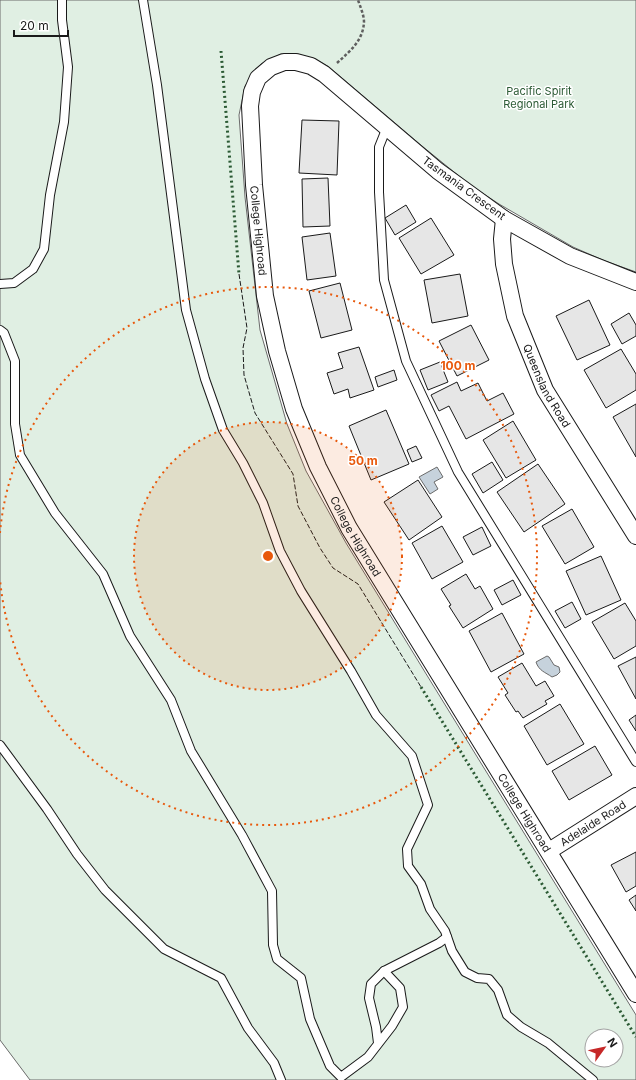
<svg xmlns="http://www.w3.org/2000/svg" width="636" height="1080" font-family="Inter,sans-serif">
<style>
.green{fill:#e0efe3;stroke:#6a6a6a;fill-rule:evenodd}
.water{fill:#c6d2dc;stroke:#6a6a6a}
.building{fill:#e6e6e6;stroke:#1a1a1a}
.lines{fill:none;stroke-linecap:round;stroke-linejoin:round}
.service-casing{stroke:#1a1a1a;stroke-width:10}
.minor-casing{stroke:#1a1a1a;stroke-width:18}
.path{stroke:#5f5f5f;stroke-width:2.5;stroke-dasharray:3 2;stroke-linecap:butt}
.service{stroke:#fff;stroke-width:8}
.minor{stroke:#fff;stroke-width:16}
.hedge{stroke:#2b5a34;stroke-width:3;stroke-dasharray:2 3;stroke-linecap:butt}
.fence{stroke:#1a1a1a;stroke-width:1;stroke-dasharray:5 2;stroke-linecap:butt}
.ring{fill:none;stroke:#e8590c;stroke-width:2;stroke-dasharray:2 4}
.labels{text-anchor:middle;stroke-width:3;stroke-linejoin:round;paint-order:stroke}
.park-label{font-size:11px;fill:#2b5a34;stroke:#fff}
.street-label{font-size:11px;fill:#1a1a1a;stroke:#fff}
.centre{fill:#e8590c;stroke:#fff;stroke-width:2}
.ring-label{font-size:12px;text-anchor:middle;font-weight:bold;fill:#e8590c;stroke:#fff;stroke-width:3;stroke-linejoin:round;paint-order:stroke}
</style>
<rect width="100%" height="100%" fill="#fff"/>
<path class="green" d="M0,0H636V272L605,261L573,247L499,204L470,185L422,146L329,67L315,59L297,54H281L261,64L245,86L239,115L245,197L260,330L287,424L306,471L346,543L428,677L636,1015V1080H30L0,1040ZM592,1036H616V1060H592Z"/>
<g class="water">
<path d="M437,467L443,477L434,482L438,489L430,494L419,477Z"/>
<path d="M547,656L549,657L554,665L559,667L560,672L557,675L552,677C545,672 539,671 536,662Z"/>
</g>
<g class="building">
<path d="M302,120L339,121L337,175L299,173Z"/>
<path d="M328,178L330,226L303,227L302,179Z"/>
<path d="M406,205L416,222L395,235L385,218Z"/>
<path d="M431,218L454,255L421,274L399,238Z"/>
<path d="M330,233L336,276L307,280L302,237Z"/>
<path d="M460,274L468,316L432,323L424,280Z"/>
<path d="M340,283L352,330L321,338L309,291Z"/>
<path d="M589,300L610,345L577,360L556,316Z"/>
<path d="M629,313L636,325V336L622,344L611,324Z"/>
<path d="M471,325L489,360L457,376L439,341Z"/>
<path d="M359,347L374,390L350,398L348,389L334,394L327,373L343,368L338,353Z"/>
<path d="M621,349L636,374V390L606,408L584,370Z"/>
<path d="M440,362L448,382L428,390L420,370Z"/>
<path d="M394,370L397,380L378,387L375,377Z"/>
<path d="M457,382L461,391L478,383L487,401L503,393L514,414L466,439L449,406L439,411L431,395Z"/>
<path d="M636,404V457L613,417Z"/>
<path d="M386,410L409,464L371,480L349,426Z"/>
<path d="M513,421L536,460L506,478L483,440Z"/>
<path d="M416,446L422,458L412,462L407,450Z"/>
<path d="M492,462L503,480L483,493L472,474Z"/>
<path d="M538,464L565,504L524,532L497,492Z"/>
<path d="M418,480L442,517L409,540L384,502Z"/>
<path d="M572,509L594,547L565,564L542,526Z"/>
<path d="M442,526L463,562L432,579L412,543Z"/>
<path d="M482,527L491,546L473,555L463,537Z"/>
<path d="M601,556L621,600L586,615L566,571Z"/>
<path d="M466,574L475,589L480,586L493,609L463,628L449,606L451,605L441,589Z"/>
<path d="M513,580L521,595L502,605L494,590Z"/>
<path d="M572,602L581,619L565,628L555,611Z"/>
<path d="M625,603L636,621V646L614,659L592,622Z"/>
<path d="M502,613L524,654L491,672L469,631Z"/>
<path d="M636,657V699L618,666Z"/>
<path d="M522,663L536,686L545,681L554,696L545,701L547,704L523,718L518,711L516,712L505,695L508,693L498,677Z"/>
<path d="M560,704L584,744L547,765L524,726Z"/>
<path d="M636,715V731L629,720Z"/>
<path d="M595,746L612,775L569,800L552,771Z"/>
<path d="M636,852V886L626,892L611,865Z"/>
<path d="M636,895V911L629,900Z"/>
</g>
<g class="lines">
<defs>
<g id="service">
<path d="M143,0L157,85L186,310L205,379L223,430L243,463L263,503L280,551L301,591L351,671L376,715L412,756L428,805L407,849L408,866L421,884L430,909L445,931L452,951L465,972L477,978L489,979L498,990L507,1015L521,1027L548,1043L593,1080"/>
<path d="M387,127L379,147V192L384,280L406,361L458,472L636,762"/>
<path d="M0,284L14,283L33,269L44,249L50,195L64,122L68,67L62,20V0"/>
<path d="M0,330L4,333L15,361V424L20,455L55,513L103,574L130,636L171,700L191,751L242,835L272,891L273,945L277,959L301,978L310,1019L330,1066L341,1077L368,1057L392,1026L403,1007L400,988L384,971L371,984L369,998L376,1027L378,1043"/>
<path d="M0,745L47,809L77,854L105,890L164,949L221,978L248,1028L274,1063L281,1080"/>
<path d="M384,971L439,943L447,937"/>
</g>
<g id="minor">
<path id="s1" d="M504,219L502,239L504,264L515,316L545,390L636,536"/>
<path id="s2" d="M636,282L570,256L504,219L438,171L324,74L311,66L296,62H284L271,67L258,78L252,92L250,106L254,185L265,296L277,351L294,409L318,467L349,528L636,994"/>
<path id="s3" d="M549,851L636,796"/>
</g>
</defs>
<use href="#service" class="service-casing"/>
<use href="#minor" class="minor-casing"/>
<path class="path" d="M337,63C350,51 363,41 364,22C364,15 360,6 358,0"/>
<use href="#service" class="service"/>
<use href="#minor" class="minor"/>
<g class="hedge">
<path d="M221,51L239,274"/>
<path d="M421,687L636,1037"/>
</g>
<path class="fence" d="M239,274L247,328L243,348L244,375L255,413L293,474L298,506L320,548L333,568L358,584L421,687"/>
</g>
<circle cx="268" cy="556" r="134" fill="#e8590c" fill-opacity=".12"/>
<g class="ring">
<circle cx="268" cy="556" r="134"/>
<path d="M0 533A269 269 0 1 1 0 579"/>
</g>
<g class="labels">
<g class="park-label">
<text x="539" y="95">Pacific Spirit<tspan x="539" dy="13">Regional Park</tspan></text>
</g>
<g class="street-label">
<text transform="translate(464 188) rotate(36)" y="4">Tasmania Crescent</text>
<text dy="4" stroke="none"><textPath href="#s2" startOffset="606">College Highroad</textPath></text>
<text dy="4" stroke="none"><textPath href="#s1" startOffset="175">Queensland Road</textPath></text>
<text dy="4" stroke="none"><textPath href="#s2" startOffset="930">College Highroad</textPath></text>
<text dy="4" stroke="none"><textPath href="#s2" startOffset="1254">College Highroad</textPath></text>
<text dy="4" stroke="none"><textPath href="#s3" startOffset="52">Adelaide Road</textPath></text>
</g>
</g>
<circle cx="268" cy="556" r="6" class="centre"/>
<g class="ring-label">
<text x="458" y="370">100 m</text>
<text x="363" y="465">50 m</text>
</g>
<g transform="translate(604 1048) rotate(57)"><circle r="19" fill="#ffffff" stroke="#a3a3a3"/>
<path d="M0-3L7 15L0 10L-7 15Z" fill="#c62828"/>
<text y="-6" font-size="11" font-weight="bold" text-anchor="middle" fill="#1a1a1a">N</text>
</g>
<path d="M14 30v6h54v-6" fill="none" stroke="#1a1a1a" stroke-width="2"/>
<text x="20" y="30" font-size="12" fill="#1a1a1a" stroke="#ffffff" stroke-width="3" paint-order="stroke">20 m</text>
</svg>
